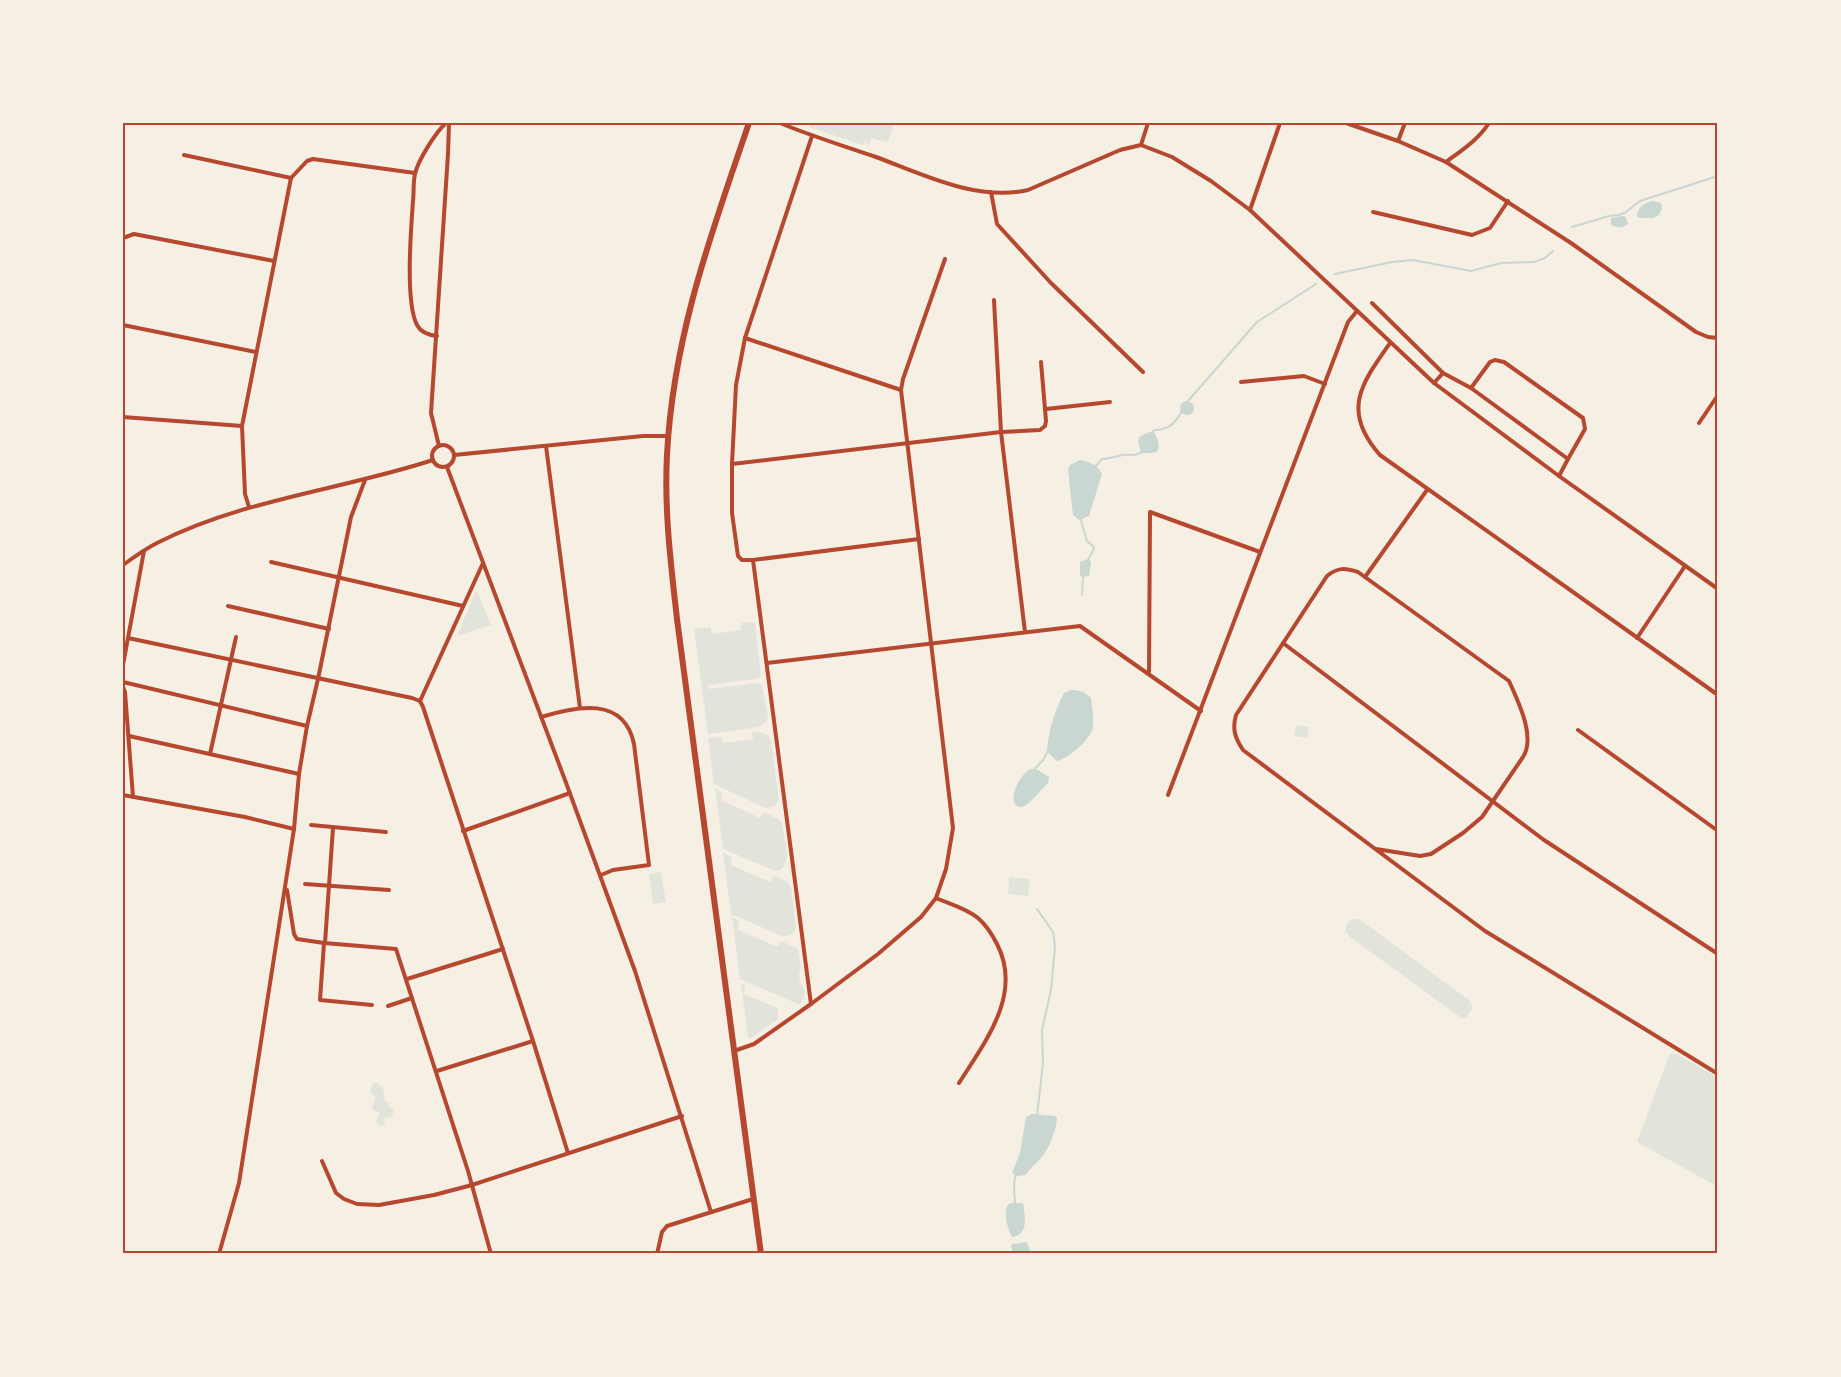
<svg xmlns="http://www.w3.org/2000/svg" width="1841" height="1377" font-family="Montserrat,sans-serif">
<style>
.green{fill:#e2e4dc}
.water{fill:#c9d6d2}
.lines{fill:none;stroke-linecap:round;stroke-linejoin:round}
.stream{stroke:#c9d6d2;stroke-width:2}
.minor{stroke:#b5482f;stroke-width:4}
.primary{stroke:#b5482f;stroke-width:6}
.neatline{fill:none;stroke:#b5482f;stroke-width:2}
</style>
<rect width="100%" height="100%" fill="#f6efe4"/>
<g class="green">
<path d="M811,123H894L888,142L874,139L872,137L869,145L866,144L867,141L866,140L863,145L809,127Z"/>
<path d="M477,591L491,625L457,636L475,593Z"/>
<path d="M752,622L755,623L761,676L756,679L708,685V689L758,683L762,685L768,716L766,722L759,727L708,734L694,629L710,627L712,634L741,630V623Z"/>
<path d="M1296,725L1309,727L1307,738L1294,736Z"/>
<path d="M752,732C761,731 766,732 771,740L779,800C775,807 772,807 765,808L714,784L708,738L722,737L723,743L753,739Z"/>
<path d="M715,787L722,793L721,800L760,818L764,812L778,819L782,823C784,838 793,862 779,871L773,870L723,849Z"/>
<path d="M723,852L732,858L731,865L770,882L774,875L787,882L791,887L796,928C793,935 789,936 782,936L731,914Z"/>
<path d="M661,872L666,902L653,904L649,874Z"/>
<path d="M1009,877L1030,879L1028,896L1008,894Z"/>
<path d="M732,917L739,921L738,930L778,947L781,941L798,949L801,967L799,974L800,982L805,991L804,997L801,1003L798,1004L740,979Z"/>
<path d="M1354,919H1359L1469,1000L1473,1008L1466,1018L1463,1019L1350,937L1345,931L1348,922Z"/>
<path d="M741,983L745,985L744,994L778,1008V1019L751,1038L748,1037Z"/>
<path d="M1670,1053L1677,1054L1718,1078V1187L1637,1142Z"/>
<path d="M373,1083H377L383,1088L385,1101L388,1102L389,1107L394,1111L391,1117L384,1118L385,1123L383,1126L378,1125L376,1121L380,1112L374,1111L372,1107L373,1103L375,1101V1096L370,1091Z"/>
</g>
<g class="water">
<path d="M1653,201L1661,203L1662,209L1659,215L1653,218H1639L1637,215C1639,206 1644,203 1653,201Z"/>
<path d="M1622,216L1626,217L1628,224C1622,229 1617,227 1611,225V218Z"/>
<circle cx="1187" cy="408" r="7"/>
<path d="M1153,431C1157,437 1161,445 1157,452L1152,453H1141L1138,441L1140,436Z"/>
<path d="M1080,460C1089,461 1098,466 1102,474L1089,516L1079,520L1073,515L1068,470L1070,465Z"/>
<path d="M1088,559L1091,562L1089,576L1083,577L1080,575V562Z"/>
<path d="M1071,690C1079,690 1085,692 1091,698C1092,707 1094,717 1093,726C1092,739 1069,758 1057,761L1047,752C1048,732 1055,710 1064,693Z"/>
<path d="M1031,769L1038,770L1049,777L1048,783C1042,788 1028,808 1020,807C1004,803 1021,772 1031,769Z"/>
<path d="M1032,1114L1055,1116L1057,1118C1056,1132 1049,1150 1039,1160C1034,1165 1030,1168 1026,1175L1016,1176L1012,1173L1020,1153L1026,1117Z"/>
<path d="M1015,1203H1023C1025,1216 1029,1235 1012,1237C1008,1230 1002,1210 1009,1204C1011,1203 1013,1203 1015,1203Z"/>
<path d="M1027,1242L1031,1254H1014L1011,1247L1012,1244Z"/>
</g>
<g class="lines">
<g class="stream">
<path d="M1572,227L1609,216L1619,215L1626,212L1640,201L1718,176"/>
<path d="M1335,274L1392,262L1413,260L1471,271L1501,263L1534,262L1545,258L1553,251"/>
<path d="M1188,401L1257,322L1316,284"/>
<path d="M1153,433L1154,430C1168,430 1175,424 1182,411"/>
<path d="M1095,467L1102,459C1110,459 1115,456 1123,455C1131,454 1136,457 1143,451"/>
<path d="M1080,517L1087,541L1093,546L1094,549L1088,560"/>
<path d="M1082,595L1083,577"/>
<path d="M1033,771L1043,760L1048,751"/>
<path d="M1037,1116L1043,1063L1042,1030L1051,990L1055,946L1053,932L1037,909"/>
<path d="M1015,1204C1015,1193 1012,1186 1016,1175"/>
</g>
<g class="minor">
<path d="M780,123C811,136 844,146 876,157C922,174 977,202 1028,190L1120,150L1141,145L1172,157L1211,181L1250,210L1434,383L1559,476L1718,589"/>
<path d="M1346,123L1398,141L1446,162L1571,243L1696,332L1708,337L1718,338"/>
<path d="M812,136L745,338L736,385L732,464V513L738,556L742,560H753L919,539"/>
<path d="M1398,141L1405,123"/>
<path d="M1141,145L1148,123"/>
<path d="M184,155L291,178"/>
<path d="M1446,162C1462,150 1478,140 1489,123"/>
<path d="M991,192L997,224L1051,283L1143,372"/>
<path d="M1250,210L1280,123"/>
<path d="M1373,212L1472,235L1490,228L1508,201"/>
<path d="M123,238L134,234L274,261"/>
<path d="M994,300L1001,432L1025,632"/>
<path d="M1372,303L1443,373"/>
<path d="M123,325L256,352"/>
<path d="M437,336C429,335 421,333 417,325C405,302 411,229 413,201C414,193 413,182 415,174C418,160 436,132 446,123"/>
<path d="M745,338L901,390"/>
<path d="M1390,343C1361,384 1341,411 1380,455L1718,695"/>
<path d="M1241,382L1304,376L1325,384"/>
<path d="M1434,383L1443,373L1471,388L1568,459L1559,476"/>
<path d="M1471,388L1490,362L1495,360L1504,362L1583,418L1585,429L1568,459"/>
<path d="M1046,409L1110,402"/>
<path d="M123,417L242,426"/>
<path d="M1699,423L1718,395"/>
<circle cx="443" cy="456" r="11"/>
<path d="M439,446L431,413L448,154L449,123"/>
<path d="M546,446L580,708"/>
<path d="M454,455L643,436H669"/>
<path d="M732,464L1001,432L1040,430L1045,426L1046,421L1041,362"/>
<path d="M447,467L565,780L635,971L711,1212"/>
<path d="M249,507L245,494L242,426L291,178L307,161L313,159L415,173"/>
<path d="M753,560L811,1004"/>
<path d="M271,562L463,606"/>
<path d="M123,565C134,557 145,549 157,543C244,499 341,490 433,460"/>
<path d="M1365,577L1427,490"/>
<path d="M228,606L329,629"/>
<path d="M128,638L412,698L420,701"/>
<path d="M1637,638L1685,566"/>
<path d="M1283,643L1544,840L1718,954"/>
<path d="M767,663L1080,626L1201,711"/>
<path d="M123,665L144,551"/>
<path d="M1149,672L1150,512L1260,552"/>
<path d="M123,682L307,726"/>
<path d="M123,687L125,692L133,797"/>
<path d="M420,701L423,707L533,1041L568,1153"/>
<path d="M420,701L483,563"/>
<path d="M541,717C577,706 624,696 634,744L649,865L613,870L601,875"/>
<path d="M1578,730L1718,831"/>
<path d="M129,736L299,774"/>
<path d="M210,754L236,637"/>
<path d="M123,795L245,817L294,829"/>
<path d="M1168,795L1348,322L1357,311"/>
<path d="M311,825L386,832"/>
<path d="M463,831L570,793"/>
<path d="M1376,849L1420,856L1431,854L1463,833L1482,817L1523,757C1536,737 1518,701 1509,681L1358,572C1345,568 1338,567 1327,576L1236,715C1232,729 1235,738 1243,750L1485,931L1718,1074"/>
<path d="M305,884L389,890"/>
<path d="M287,890L294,934L297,939L324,943L396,949L468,1171L491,1254"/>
<path d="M936,898C950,904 966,908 978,918C986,925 992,934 997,944C1023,994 985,1042 959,1083"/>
<path d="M324,943L320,1000L372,1005"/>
<path d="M325,943L333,828"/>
<path d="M407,979L503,949"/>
<path d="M388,1006L412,998"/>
<path d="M734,1051L754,1044L811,1004L878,954L921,917L936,898L946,869L953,828L901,390L903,379L945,259"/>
<path d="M437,1071L533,1041"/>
<path d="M322,1161L336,1193L344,1199L357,1204L379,1205L434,1195L472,1185L682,1116"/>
<path d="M219,1254L239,1183L294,829L299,774L307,726L318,679L351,517L365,480"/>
<path d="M657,1254L662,1232L667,1226L753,1199"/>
</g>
<g class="primary">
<path d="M749,123C711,234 673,337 667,455C664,510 671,565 677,619L761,1254"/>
<path d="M123,1253L125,1254"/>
</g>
</g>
<rect width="1841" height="1377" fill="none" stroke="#f6efe4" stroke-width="249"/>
<rect x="124" y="124" width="1592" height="1128" class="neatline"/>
</svg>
